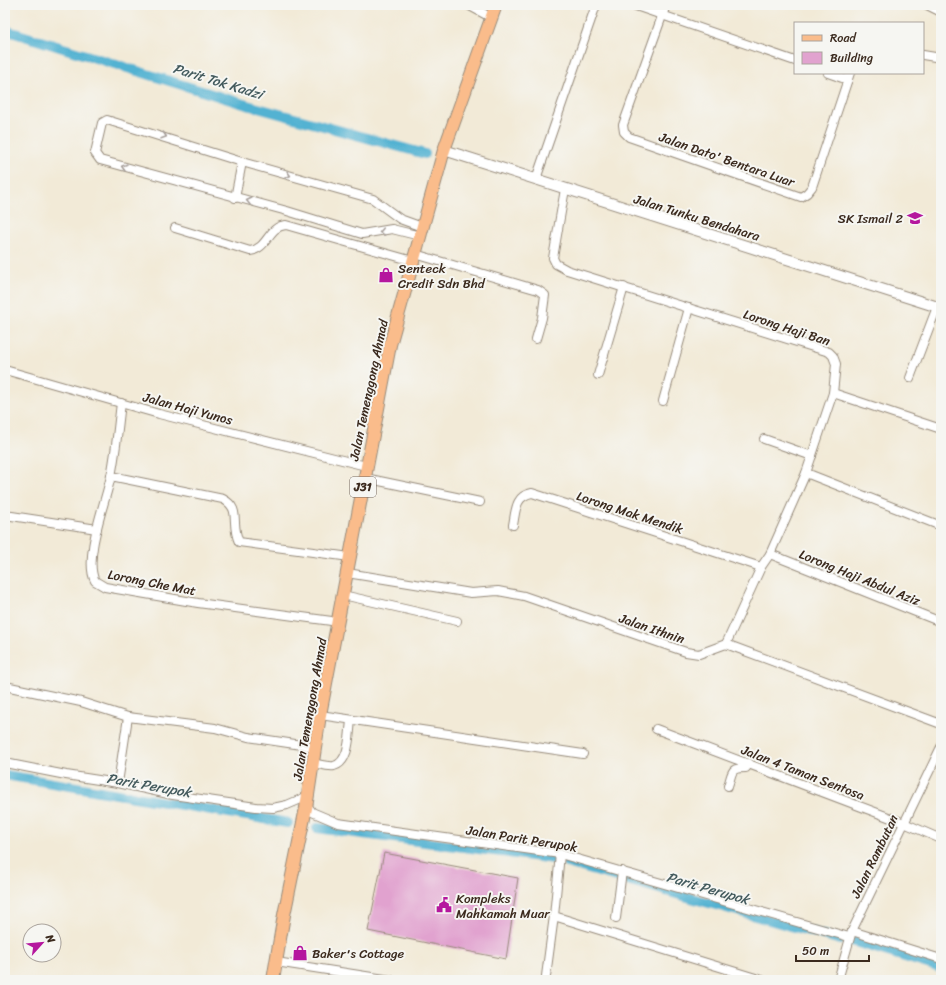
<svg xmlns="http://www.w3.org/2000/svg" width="946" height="985" font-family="Sriracha,sans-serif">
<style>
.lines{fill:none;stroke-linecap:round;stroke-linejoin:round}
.canal{stroke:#53b2d2;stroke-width:10}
.building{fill:#e1a2cf}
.minor-casing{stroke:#968a7a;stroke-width:10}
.tertiary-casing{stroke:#968a7a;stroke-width:12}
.primary-casing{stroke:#968a7a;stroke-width:14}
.minor{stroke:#fff;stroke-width:8}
.tertiary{stroke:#fff;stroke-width:10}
.primary{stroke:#fabc8b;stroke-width:12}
.oneway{stroke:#a79f9a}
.labels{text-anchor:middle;stroke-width:4;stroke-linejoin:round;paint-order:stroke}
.shield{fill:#f6f6f2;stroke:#73675e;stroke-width:1}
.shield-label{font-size:12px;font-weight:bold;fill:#3b2a1e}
.street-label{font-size:13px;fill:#3b2a1e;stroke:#f6f6f2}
.poi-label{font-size:13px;fill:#3b2a1e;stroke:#f6f6f2;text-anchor:start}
.water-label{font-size:14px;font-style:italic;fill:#435a5d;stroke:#f6f6f2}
</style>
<rect width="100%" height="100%" fill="#f6f6f2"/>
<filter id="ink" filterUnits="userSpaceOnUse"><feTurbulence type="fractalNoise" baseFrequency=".025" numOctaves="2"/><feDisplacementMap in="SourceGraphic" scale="8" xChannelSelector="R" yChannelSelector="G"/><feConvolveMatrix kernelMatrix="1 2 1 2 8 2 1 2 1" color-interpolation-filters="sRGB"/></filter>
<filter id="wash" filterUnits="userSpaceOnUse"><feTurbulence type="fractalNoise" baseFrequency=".012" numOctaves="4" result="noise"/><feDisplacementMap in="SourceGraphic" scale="16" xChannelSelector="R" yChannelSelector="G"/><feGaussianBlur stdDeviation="0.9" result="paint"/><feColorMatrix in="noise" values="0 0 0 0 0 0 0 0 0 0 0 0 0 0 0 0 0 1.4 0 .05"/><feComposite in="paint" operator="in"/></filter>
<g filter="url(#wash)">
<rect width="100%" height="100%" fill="#f2ead7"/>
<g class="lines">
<g class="canal">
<path d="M5,30L247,105L425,154"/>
<path d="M5,775L288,823"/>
<path d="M317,828L555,859"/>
<path d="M567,863L841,940"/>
<path d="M852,941L941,968"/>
</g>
</g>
<g id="blocks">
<path class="building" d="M384,853L518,878L506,959L368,931Z"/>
</g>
</g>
<g filter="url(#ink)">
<use href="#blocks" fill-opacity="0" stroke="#968a7a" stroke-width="1"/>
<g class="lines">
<defs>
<g id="minor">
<path d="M468,5L492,18"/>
<path d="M633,5L795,61"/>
<path d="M666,5L623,125L624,132L629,137L801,197L807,193L812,187L850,73"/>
<path d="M927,5L941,12"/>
<path d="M923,55L941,58"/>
<path d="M828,73L848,80"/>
<path d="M536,179L596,5"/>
<path d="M565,189L553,258L556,264L567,270L829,352L833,356L836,364L833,393L806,473L770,554L761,567L726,644"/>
<path d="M235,198L242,162"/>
<path d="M175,228L250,251C268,249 268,226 286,225L413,261"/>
<path d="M420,236L392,229L362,234L287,211L100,160L95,153L102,123L107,120L242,162L373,199L400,219L422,227"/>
<path d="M415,254L538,290L545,295L542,318L536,339"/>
<path d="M5,370L159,414L366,466"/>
<path d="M598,375L624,287"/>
<path d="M910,378L937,307"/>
<path d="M833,393L941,429"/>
<path d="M663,401L689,308"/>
<path d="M121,403C118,427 116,452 111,476C106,501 83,558 95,581L105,587L198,603L339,622"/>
<path d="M764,439L812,456"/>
<path d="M806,473L941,526"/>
<path d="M111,476L223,499C242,509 230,523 239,542L350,557"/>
<path d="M365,478L480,502"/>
<path d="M5,515L97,529"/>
<path d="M513,525C516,510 515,496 532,493L761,567"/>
<path d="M770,554L941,622"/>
<path d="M347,573L471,593L498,591L524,596L686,652L699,654L726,644L941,724"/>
<path d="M343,595L457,621"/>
<path d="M5,686L81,702L128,717L215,728L248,737L315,747"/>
<path d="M320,715L583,754"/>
<path d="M656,729L904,823L941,839"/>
<path d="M5,763L66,775L118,783L173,795L256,807L273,808L287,805L308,796"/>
<path d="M312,763C319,764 328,767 334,766C350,762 349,734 351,721"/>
<path d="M118,783L128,717"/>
<path d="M728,786C733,771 730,768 746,768L749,763"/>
<path d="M306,804L312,812L338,823L560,854L849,937"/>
<path d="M560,854L554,916L762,980"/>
<path d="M616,918L622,871"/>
<path d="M852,931L941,959"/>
<path d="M276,962L391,980"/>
<path d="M546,976L554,916"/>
<path d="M838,980L852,931L941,747"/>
</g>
<path id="tertiary" d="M444,150L941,308"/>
<path id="primary" d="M273,980L284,915L306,808L320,715L390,345L444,150L496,5"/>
</defs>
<use href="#minor" class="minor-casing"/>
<use href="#tertiary" class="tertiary-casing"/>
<use href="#primary" class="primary-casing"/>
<use href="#minor" class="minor"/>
<use href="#tertiary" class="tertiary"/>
<use href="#primary" class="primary"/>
</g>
<defs><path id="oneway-chevron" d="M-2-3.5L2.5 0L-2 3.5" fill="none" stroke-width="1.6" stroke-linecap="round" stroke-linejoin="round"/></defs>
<g class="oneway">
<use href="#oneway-chevron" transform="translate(164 136) rotate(18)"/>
<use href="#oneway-chevron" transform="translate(124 167) rotate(-164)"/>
<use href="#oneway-chevron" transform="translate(288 175) rotate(16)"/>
<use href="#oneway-chevron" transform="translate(249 201) rotate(-166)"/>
<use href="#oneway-chevron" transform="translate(382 232) rotate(168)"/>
</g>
</g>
<defs>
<symbol id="school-bare" viewBox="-9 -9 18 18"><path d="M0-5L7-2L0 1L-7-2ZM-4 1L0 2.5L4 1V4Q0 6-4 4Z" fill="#b5179e" stroke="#f6f6f2" stroke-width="2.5" paint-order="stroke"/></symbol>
<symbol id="shop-bare" viewBox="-9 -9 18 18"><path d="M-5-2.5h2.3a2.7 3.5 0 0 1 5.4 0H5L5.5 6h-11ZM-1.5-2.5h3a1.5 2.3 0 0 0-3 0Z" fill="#b5179e" stroke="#f6f6f2" stroke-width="2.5" paint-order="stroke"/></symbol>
<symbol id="civic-bare" viewBox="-9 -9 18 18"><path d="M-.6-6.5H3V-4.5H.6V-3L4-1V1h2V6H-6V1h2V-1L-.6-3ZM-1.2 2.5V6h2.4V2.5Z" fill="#b5179e" stroke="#f6f6f2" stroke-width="2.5" paint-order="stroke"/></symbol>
</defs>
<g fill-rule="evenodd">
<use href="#school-bare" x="904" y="207" width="22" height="22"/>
<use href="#shop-bare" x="375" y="264" width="22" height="22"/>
<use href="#civic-bare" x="433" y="894" width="22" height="22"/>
<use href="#shop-bare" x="289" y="942" width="22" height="22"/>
</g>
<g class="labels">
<rect class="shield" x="350" y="477" width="26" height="20" rx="3"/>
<g class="shield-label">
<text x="363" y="491">J31</text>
</g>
<g class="street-label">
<text transform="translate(727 159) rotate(19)" y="5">Jalan Dato' Bentara Luar</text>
<text transform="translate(697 217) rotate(17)" y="5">Jalan Tunku Bendahara</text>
<text transform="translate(787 327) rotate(18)" y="5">Lorong Haji Ban</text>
<text transform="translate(368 390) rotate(-78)" y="5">Jalan Temenggong Ahmad</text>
<text transform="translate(188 408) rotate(15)" y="5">Jalan Haji Yunos</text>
<text transform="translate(630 512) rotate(18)" y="5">Lorong Mak Mendik</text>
<text transform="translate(860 577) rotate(22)" y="5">Lorong Haji Abdul Aziz</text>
<text transform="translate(152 582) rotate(11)" y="5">Lorong Che Mat</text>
<text transform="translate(652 628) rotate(19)" y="5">Jalan Ithnin</text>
<text transform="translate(309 709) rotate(-80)" y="5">Jalan Temenggong Ahmad</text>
<text transform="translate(803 772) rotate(21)" y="5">Jalan 4 Taman Sentosa</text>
<text transform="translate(522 838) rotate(9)" y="5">Jalan Parit Perupok</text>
<text transform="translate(874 856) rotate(-64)" y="5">Jalan Rambutan</text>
</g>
<g class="poi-label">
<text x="903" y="223" text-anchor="end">SK Ismail 2</text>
<text x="398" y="273">Senteck<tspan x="398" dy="15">Credit Sdn Bhd</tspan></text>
<text x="456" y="903">Kompleks<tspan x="456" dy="15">Mahkamah Muar</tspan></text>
<text x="312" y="958">Baker's Cottage</text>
</g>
<g class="water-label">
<text transform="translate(218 81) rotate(17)" y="5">Parit Tok Kadzi</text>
<text transform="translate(149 785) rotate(10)" y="5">Parit Perupok</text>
<text transform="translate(708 888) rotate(16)" y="5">Parit Perupok</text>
</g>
</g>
<rect width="946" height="985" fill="none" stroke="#f6f6f2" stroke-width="20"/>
<rect x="794" y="22" width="130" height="52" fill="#f6f6f2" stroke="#aba49d"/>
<rect x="802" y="35" width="20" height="6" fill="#fabc8b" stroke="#aba49d"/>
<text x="830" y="42" font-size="12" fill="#3b2a1e">Road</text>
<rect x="802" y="52" width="20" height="12" fill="#e1a2cf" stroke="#aba49d"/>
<text x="830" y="62" font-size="12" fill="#3b2a1e">Building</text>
<g transform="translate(42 943) rotate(63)"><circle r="19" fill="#f6f6f2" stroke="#aba49d"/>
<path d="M0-3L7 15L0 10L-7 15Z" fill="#b5179e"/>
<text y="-6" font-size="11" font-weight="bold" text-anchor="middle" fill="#3b2a1e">N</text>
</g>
<path d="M796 955v6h73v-6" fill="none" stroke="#3b2a1e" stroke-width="2"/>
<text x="802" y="955" font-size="12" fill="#3b2a1e" stroke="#f6f6f2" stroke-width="3" paint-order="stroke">50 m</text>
</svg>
